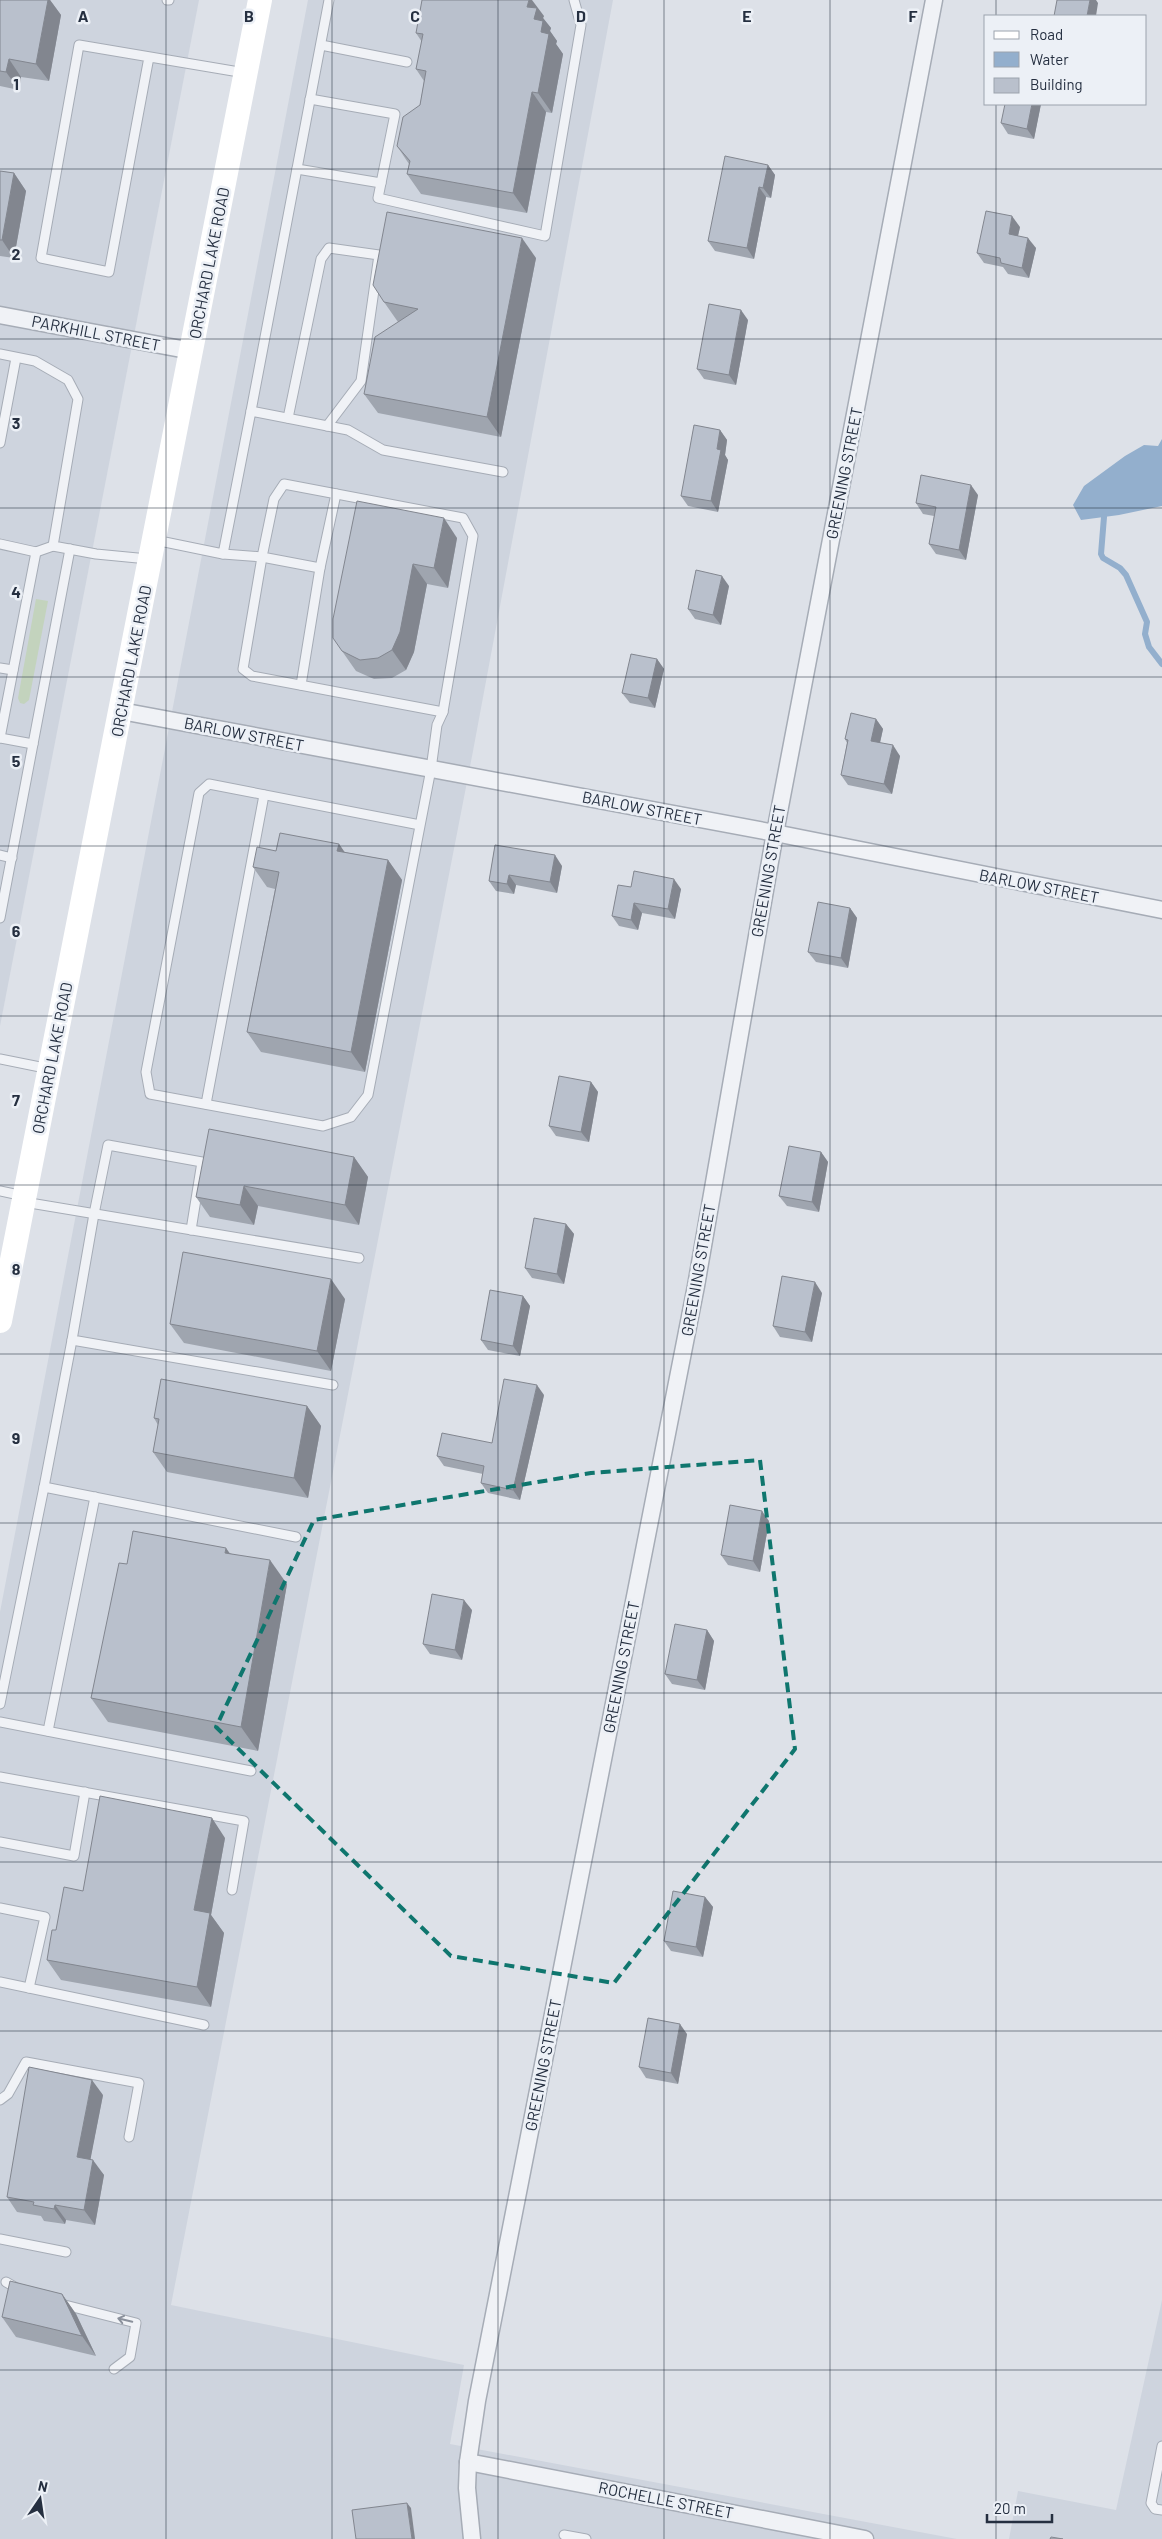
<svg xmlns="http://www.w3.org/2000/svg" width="1162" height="2539" font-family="Barlow,sans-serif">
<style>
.built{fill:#ced4de}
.green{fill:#c3d3bd}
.water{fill:#93afcd}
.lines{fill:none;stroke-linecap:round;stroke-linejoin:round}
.stream{stroke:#93afcd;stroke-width:6}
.service-casing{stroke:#a6acb6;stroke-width:11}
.minor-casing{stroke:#a6acb6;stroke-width:19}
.service{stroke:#f0f2f6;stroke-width:9}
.minor{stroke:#f0f2f6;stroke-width:16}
.secondary{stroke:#fff;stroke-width:24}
.wall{fill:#9fa5af}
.shaded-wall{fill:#82868f}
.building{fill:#b9c0cc;stroke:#82868f}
.oneway{stroke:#8a909b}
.marked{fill:none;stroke:#0f766e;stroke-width:4;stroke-dasharray:10 6;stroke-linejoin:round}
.grid{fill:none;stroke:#252f40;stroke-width:1;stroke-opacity:0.55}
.labels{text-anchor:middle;stroke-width:5;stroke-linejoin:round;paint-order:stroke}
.street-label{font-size:16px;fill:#252f40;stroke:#ecf0f6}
.grid-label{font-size:16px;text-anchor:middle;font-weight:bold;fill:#252f40;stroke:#ecf0f6;stroke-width:5;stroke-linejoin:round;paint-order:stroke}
</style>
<rect width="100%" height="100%" fill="#dde1e8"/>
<g class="built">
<path d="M0,0H199L0,1026Z"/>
<path d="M308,0H613L473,751L171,2305L464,2365L450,2444L957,2539H0V1612Z"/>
<path d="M1162,2300V2539H1009L1018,2491L1116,2510Z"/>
</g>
<path class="green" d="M36,599L48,601L29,700L24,704L20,703L18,698Z"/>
<path class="water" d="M1162,439V506L1119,515L1081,520L1073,505L1084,486L1125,456L1144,445L1158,446Z"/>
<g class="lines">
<path class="stream" d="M1104,517L1101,554L1103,558L1120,568L1126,575L1147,622L1145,634L1149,647L1162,664"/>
<defs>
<g id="service">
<path d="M167,0H169"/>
<path d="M321,45L407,62"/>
<path d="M149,57L109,272L41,258L79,45L245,73"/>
<path d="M310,99L395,114L381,183"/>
<path d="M297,169L381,183L378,198L545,236L581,25L574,0"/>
<path d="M0,354L35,361L68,380L78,399L53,546L96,554L148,559"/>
<path d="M251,411L329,0"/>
<path d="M288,418L321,259L329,248L379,255L361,381L327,426"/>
<path d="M0,443L16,358"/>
<path d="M155,540L223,554L251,411L348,430L383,450L503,472"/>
<path d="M0,544L36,552L53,546"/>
<path d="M223,554L262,557L243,669L252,676L443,712L437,725L431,769L368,1095L351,1117L323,1126L150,1094L146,1072L199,793L209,784L420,825"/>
<path d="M320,568L262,557L274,499L284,484L463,518L473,536L443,712"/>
<path d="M0,668L13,670"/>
<path d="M301,685L320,568L336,494"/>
<path d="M0,738L36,552"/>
<path d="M0,738L33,744"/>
<path d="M0,855L12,858"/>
<path d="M0,918L70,549"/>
<path d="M0,1059L50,1069"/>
<path d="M206,1104L264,795"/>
<path d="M0,1191L24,1196"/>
<path d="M24,1202L359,1258"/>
<path d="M191,1230L202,1162L108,1145L94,1214L72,1340L333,1385"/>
<path d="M44,1487L72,1340"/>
<path d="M0,1704L44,1487L296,1537"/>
<path d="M0,1722L251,1771"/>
<path d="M48,1731L95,1497"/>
<path d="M0,1777L244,1821L232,1890"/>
<path d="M0,1842L74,1856L85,1792"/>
<path d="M0,1908L45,1917L29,1988"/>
<path d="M0,1982L204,2025"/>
<path d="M0,2100L8,2094L26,2062L139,2083L129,2137"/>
<path d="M0,2239L66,2252"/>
<path d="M6,2282L20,2290"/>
<path d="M61,2304L136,2323L130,2357L114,2369"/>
<path d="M1162,2446L1151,2503L1155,2509L1162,2510"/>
<path d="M564,2535L586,2539"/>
</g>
<g id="minor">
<path d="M0,315L192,351"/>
<path d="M121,711L775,833L1162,910"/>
<path d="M468,2462L865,2539"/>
<path d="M472,2539L467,2488L468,2462L477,2401L696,1286L775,833L934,0"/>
</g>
</defs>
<use href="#service" class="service-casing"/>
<use href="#minor" class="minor-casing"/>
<use href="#service" class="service"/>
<use href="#minor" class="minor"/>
<path class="secondary" d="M0,1321L260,0"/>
</g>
<g class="wall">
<path d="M0,0H50L61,15L49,81L21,77L19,90L0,86Z"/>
<path d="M544,16L543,18L551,28L550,31L557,41L556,44L563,54L552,113L546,112L527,213L421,194L407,174L409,164L397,146L420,105L424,81L416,69L422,42L416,33Z"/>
<path d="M1041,104L1034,139L1008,134L1001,123Z"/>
<path d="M768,165L775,175L771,198L766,197L754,259L715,251L708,241Z"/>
<path d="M0,171L14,173L26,191L14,258L0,256Z"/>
<path d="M1020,227L1018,236L1036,248L1029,278L1008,274L1003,267L984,263L977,253Z"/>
<path d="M536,258L501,437L378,413L364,394L398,322L384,302Z"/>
<path d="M748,320L736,385L704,379L697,369Z"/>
<path d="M720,430L727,440L725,455L728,460L718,512L688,506L681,496Z"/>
<path d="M978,495L966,560L936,554L929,544L934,516L923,514L916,503Z"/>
<path d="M357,501L457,538L448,588L427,584L414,652L406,670L392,678L374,679L356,671L342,651Z"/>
<path d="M729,586L721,625L695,619L688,609Z"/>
<path d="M657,659L664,669L655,708L630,703L622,693Z"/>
<path d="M876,719L883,729L880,743L900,756L892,794L848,785L841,775L847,743L845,739Z"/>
<path d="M339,844L344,852L388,860L402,880L365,1072L261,1052L247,1032L275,889L267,887L253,867L276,851Z"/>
<path d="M495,845L562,866L557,893L516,885L514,894L496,891L489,881Z"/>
<path d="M631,887L681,889L675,919L642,913L638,930L619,926L612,916Z"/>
<path d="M850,908L857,918L848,968L816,962L808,952Z"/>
<path d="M591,1082L598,1092L589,1142L556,1136L549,1126Z"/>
<path d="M821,1152L828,1162L819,1212L787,1206L779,1196Z"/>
<path d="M354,1157L368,1177L359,1225L258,1206L254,1225L210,1217L196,1197Z"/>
<path d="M566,1224L574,1234L564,1284L532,1278L525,1268Z"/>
<path d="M822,1293L812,1342L780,1337L773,1326Z"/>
<path d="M523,1296L530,1306L520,1356L488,1350L481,1340Z"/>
<path d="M345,1299L331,1371L184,1343L170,1324Z"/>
<path d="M544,1395L520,1500L488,1493L481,1483L483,1474L444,1466L437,1456L492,1443Z"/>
<path d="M307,1406L321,1426L308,1498L167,1472L153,1452L158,1425L154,1418Z"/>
<path d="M769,1521L760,1572L728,1565L721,1555Z"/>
<path d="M230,1553L287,1584L258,1751L108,1722L91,1698L127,1564Z"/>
<path d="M472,1610L462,1660L430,1654L423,1644Z"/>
<path d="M707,1630L714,1641L705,1690L672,1684L665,1674Z"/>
<path d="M225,1838L211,1915L224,1933L211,2007L61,1980L47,1960L83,1891Z"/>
<path d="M705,1897L713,1907L703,1957L671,1951L664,1941Z"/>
<path d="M687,2034L678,2084L646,2078L639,2067Z"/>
<path d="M103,2095L90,2160L104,2175L95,2225L66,2220L65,2224L44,2221L41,2216L17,2212L7,2197Z"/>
<path d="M62,2294L76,2314L96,2356L16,2337L2,2317Z"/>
</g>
<g class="shaded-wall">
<path d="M48,0H50L61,15L49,81L36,64Z"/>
<path d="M529,0H532L544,16L543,18L551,28L550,31L557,41L556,44L563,54L552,113L538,93L541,32L527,7Z"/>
<path d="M1090,0H1096L1098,3L1096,16H1087Z"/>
<path d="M9,59L21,77L19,90L6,72Z"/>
<path d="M532,92L546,112L527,213L513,193Z"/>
<path d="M1032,104H1041L1034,139L1027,129Z"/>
<path d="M768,165L775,175L771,198L763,188Z"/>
<path d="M14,173L26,191L14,258L2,240Z"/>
<path d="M759,187L766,197L754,259L747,248Z"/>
<path d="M1012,216L1020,227L1016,244L1009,234Z"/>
<path d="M522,238L536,258L501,437L487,417Z"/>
<path d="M1028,238L1036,248L1029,278L1022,268Z"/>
<path d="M741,310L748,320L736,385L729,375Z"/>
<path d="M720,430L727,440L725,455L728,460L718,512L711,501L717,449Z"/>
<path d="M971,485L978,495L966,560L959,550Z"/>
<path d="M444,518L457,538L448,588L434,568Z"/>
<path d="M413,564L427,584L414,652L406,670L392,650Z"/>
<path d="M722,576L729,586L721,625L713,615Z"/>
<path d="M657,659L664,669L655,708L648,698Z"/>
<path d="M876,719L883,729L878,751L871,741Z"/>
<path d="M893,745L900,756L892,794L884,784Z"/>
<path d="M339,844L353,864L337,851Z"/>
<path d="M555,855L562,866L557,893L550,882Z"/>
<path d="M388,860L402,880L365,1072L351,1052Z"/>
<path d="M509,875L516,885L514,894L507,884Z"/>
<path d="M674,879L681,889L675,919L668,909Z"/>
<path d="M634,903L642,913L638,930L631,920Z"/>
<path d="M850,908L857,918L848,968L841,958Z"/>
<path d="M591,1082L598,1092L589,1142L581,1132Z"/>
<path d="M821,1152L828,1162L819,1212L812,1202Z"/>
<path d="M354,1157L368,1177L359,1225L345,1205Z"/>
<path d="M244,1186L258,1206L254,1225L240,1205Z"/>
<path d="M566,1224L574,1234L564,1284L557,1274Z"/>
<path d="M331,1279L345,1299L331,1371L317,1351Z"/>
<path d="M815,1282L822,1293L812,1342L805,1332Z"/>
<path d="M523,1296L530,1306L520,1356L513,1346Z"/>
<path d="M537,1385L544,1395L520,1500L513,1490Z"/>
<path d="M307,1406L321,1426L308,1498L294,1478Z"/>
<path d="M762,1511L769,1521L760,1572L753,1561Z"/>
<path d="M226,1548L243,1572L225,1553Z"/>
<path d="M270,1560L287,1584L258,1751L241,1727Z"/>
<path d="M464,1600L472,1610L462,1660L455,1650Z"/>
<path d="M707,1630L714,1641L705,1690L697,1680Z"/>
<path d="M212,1818L225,1838L211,1915L224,1933L211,2007L197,1987L194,1910Z"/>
<path d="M705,1897L713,1907L703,1957L696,1947Z"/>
<path d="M680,2024L687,2034L678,2084L671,2073Z"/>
<path d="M92,2080L103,2095L88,2172L77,2157Z"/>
<path d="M93,2160L104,2175L95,2225L84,2210Z"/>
<path d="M55,2205L66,2220L65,2224L54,2209Z"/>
<path d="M62,2294L76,2314L96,2356L82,2336Z"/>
<path d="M407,2503L411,2508L415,2539H412Z"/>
</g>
<g class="building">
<path d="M0,0H48L36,64L9,59L6,72L0,71Z"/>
<path d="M422,0H529L527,7L537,8L534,19L543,21L541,32L549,34L538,93L532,92L513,193L407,174L410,161L397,146L403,117L420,105L426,71L416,69L423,34L416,33Z"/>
<path d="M1057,0H1090L1087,16H1054Z"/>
<path d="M1005,104H1032L1027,129L1001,123Z"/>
<path d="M725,156L768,165L763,188L759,187L747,248L708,241Z"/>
<path d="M0,171L14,173L2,240H0Z"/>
<path d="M986,211L1012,216L1009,234L1028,238L1022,268L1001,263L1000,258L977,253Z"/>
<path d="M387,212L522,238L487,417L364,394L375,337L418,309L384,302L373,285Z"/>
<path d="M709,304L741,310L729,375L697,369Z"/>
<path d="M694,425L720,430L717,449L721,450L711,501L681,496Z"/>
<path d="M921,475L971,485L959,550L929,544L936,507L916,503Z"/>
<path d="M357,501L444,518L434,568L413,564L400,632L392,650L378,658L360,660L342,651L333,638V619Z"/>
<path d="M696,570L722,576L713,615L688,609Z"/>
<path d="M631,654L657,659L648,698L622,693Z"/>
<path d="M851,713L876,719L871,741L893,745L884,784L841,775L848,740L845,739Z"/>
<path d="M280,833L339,844L337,851L388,860L351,1052L247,1032L279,872L253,867L257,847L276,851Z"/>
<path d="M495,845L555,855L550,882L509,875L507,884L489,881Z"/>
<path d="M634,871L674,879L668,909L634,903L631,920L612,916L618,885L631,887Z"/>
<path d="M818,902L850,908L841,958L808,952Z"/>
<path d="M559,1076L591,1082L581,1132L549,1126Z"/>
<path d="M209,1129L354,1157L345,1205L244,1186L240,1205L196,1197Z"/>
<path d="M789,1146L821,1152L812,1202L779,1196Z"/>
<path d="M534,1218L566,1224L557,1274L525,1268Z"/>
<path d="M183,1252L331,1279L317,1351L170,1324Z"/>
<path d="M782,1276L815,1282L805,1332L773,1326Z"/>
<path d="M490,1290L523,1296L513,1346L481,1340Z"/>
<path d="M161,1379L307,1406L294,1478L153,1452L159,1419L154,1418Z"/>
<path d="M504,1379L537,1385L513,1490L481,1483L484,1466L437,1456L442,1433L492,1443Z"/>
<path d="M730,1505L762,1511L753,1561L721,1555Z"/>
<path d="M133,1531L226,1548L225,1553L270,1560L241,1727L91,1698L119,1563L127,1564Z"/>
<path d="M432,1594L464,1600L455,1650L423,1644Z"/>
<path d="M675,1624L707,1630L697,1680L665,1674Z"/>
<path d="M100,1796L212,1818L194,1910L210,1913L197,1987L47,1960L52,1930H56L64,1887L83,1891Z"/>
<path d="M673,1891L705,1897L696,1947L664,1941Z"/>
<path d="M648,2018L680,2024L671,2073L639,2067Z"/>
<path d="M29,2067L92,2080L77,2157L93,2160L84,2210L55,2205L54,2209L33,2205L34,2202L7,2197Z"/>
<path d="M10,2281L62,2294L82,2336L2,2317Z"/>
<path d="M407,2503L412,2539H356L352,2510Z"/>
<path d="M1051,2537L1063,2539H1050Z"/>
</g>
<defs><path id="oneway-shaft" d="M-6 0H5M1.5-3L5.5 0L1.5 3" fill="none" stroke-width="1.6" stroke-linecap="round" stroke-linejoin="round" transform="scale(1.25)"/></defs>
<use class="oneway" href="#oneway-shaft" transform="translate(125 2320) rotate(-166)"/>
<path class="marked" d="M760,1460L795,1749L614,1983L451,1956L216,1727L314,1520L591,1473Z"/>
<path class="grid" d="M166,0V2539M332,0V2539M498,0V2539M664,0V2539M830,0V2539M996,0V16M996,104V2539M0,169H1162M0,339H1162M0,508H1162M0,677H1162M0,846H1162M0,1016H1162M0,1185H1162M0,1354H1162M0,1523H1162M0,1693H1162M0,1862H1162M0,2031H1162M0,2200H1162M0,2370H1162"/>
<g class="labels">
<g class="street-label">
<text transform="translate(209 263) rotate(-79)" y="6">ORCHARD LAKE ROAD</text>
<text transform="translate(96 333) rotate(11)" y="6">PARKHILL STREET</text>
<text transform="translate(844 473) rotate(-79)" y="6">GREENING STREET</text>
<text transform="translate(131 661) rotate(-79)" y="6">ORCHARD LAKE ROAD</text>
<text transform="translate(244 734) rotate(11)" y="6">BARLOW STREET</text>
<text transform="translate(642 808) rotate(11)" y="6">BARLOW STREET</text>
<text transform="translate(768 871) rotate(-80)" y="6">GREENING STREET</text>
<text transform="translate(1039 886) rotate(11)" y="6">BARLOW STREET</text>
<text transform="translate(52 1058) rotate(-79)" y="6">ORCHARD LAKE ROAD</text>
<text transform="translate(698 1270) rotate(-80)" y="6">GREENING STREET</text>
<text transform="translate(621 1667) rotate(-79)" y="6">GREENING STREET</text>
<text transform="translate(543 2065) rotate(-79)" y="6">GREENING STREET</text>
<text transform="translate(666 2500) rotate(11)" y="6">ROCHELLE STREET</text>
</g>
</g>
<g class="grid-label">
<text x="83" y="22">A</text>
<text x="249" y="22">B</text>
<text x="415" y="22">C</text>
<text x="581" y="22">D</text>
<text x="747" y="22">E</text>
<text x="913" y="22">F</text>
<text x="16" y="90">1</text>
<text x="16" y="260">2</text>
<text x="16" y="429">3</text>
<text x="16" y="598">4</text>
<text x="16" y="767">5</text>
<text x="16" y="937">6</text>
<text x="16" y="1106">7</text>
<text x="16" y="1275">8</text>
<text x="16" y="1444">9</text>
</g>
<rect x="984" y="15" width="162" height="90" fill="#ecf0f6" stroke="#9ca3ad"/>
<rect x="994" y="31" width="25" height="8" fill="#ffffff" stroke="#9ca3ad"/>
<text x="1030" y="40" font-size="15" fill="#252f40">Road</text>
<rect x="994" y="52" width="25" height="15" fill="#93afcd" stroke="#9ca3ad"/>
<text x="1030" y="65" font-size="15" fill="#252f40">Water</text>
<rect x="994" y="78" width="25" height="15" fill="#b9c0cc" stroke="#9ca3ad"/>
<text x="1030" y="90" font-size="15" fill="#252f40">Building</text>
<g transform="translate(40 2499) rotate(13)" stroke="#ecf0f6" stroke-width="4" paint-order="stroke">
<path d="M0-4L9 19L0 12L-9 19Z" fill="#252f40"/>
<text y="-8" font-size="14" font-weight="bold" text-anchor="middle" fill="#252f40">N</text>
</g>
<path d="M987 2514v8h65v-8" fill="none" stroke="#252f40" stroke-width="2.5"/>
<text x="994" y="2514" font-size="15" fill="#252f40" stroke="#ecf0f6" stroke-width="4" paint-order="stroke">20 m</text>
</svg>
